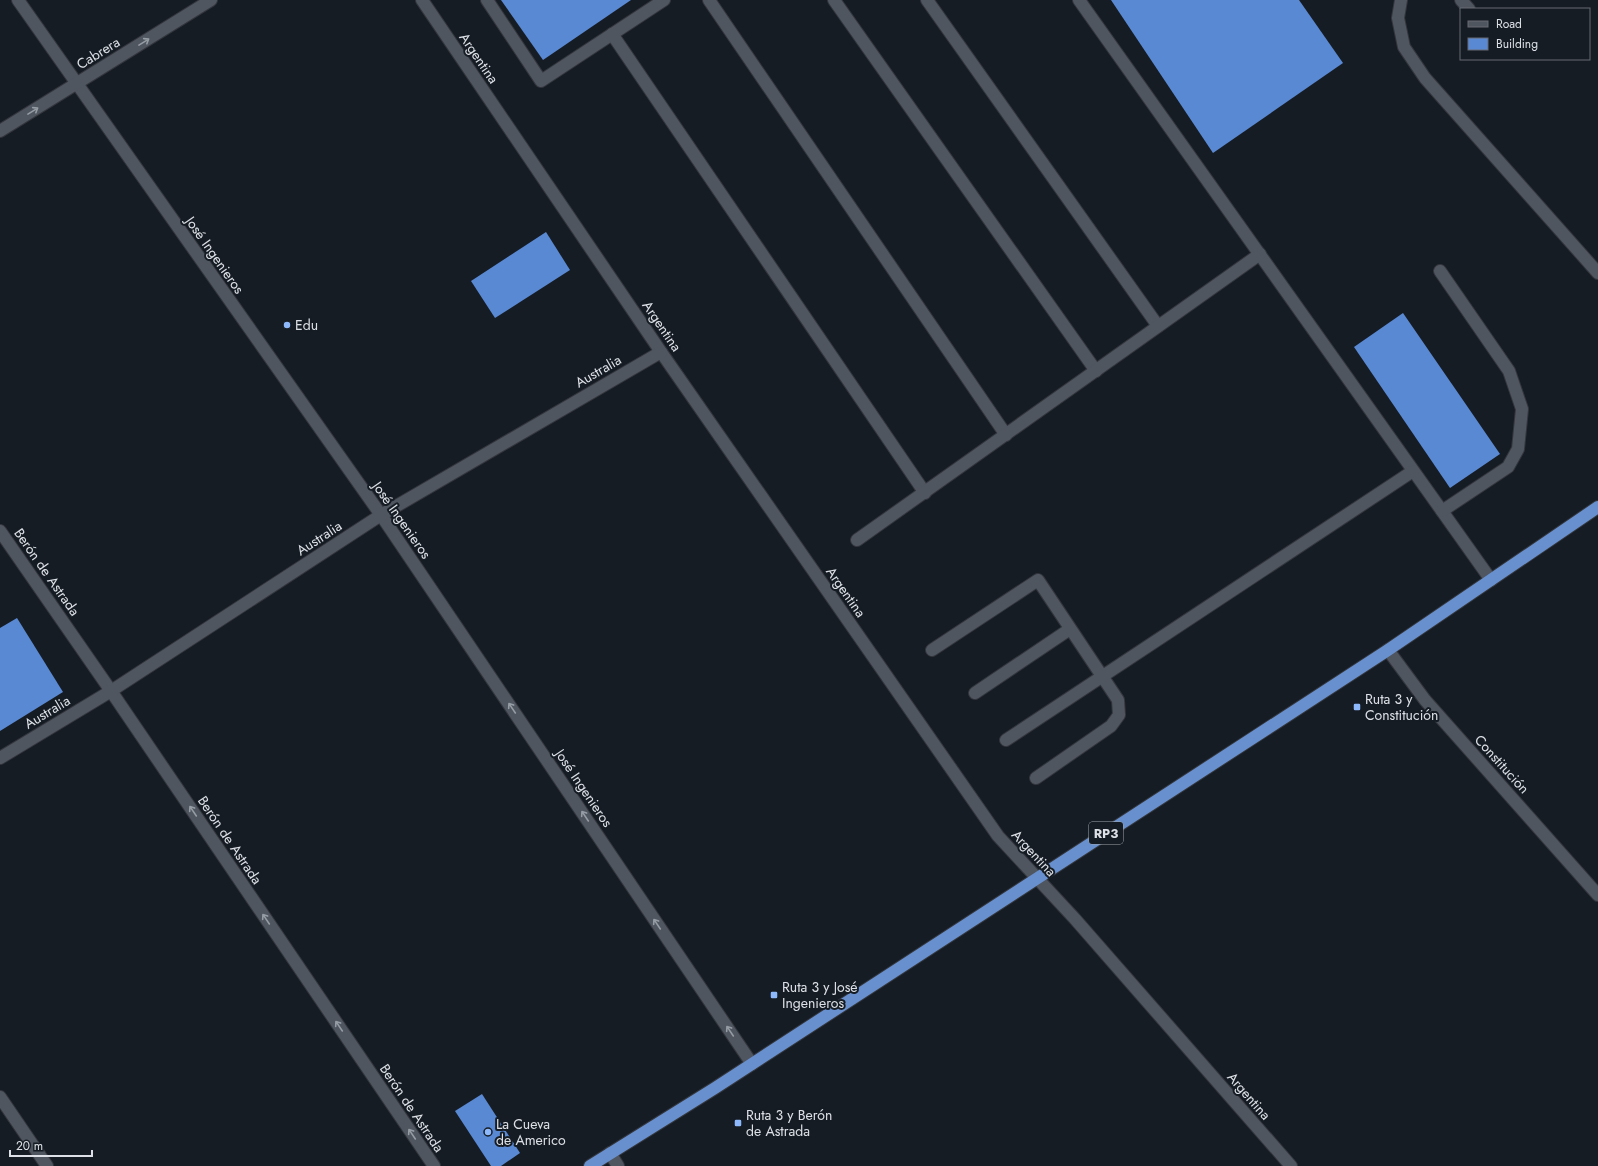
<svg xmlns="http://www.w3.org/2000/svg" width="1598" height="1166" font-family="Jost,sans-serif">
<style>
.building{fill:#5a89d4}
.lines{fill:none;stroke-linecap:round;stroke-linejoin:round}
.minor-casing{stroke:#33363d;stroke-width:14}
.highway-casing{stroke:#33363d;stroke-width:14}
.minor{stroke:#505660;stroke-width:12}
.highway{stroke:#6890ce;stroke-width:12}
.oneway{stroke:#969ca4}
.poi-dot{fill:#8db9fc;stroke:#161c24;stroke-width:1.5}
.labels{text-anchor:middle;stroke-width:4;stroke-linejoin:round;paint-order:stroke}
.shield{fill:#161c24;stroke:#a1a6ac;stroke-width:1}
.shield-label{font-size:13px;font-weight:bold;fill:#dde1e7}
.street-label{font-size:14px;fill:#dde1e7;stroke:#161c24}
.poi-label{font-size:14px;fill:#dde1e7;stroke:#161c24;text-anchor:start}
</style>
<rect width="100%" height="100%" fill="#161c24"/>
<g class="building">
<path d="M501,0H631L543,60Z"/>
<path d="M1111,0H1299L1343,63L1213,153Z"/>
<path d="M546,232L570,270L495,318L471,281Z"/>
<path d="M1403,313L1500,454L1450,488L1354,347Z"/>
<path d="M17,618L63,692L0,731V628Z"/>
<path d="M482,1094L520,1153L501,1166H491L455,1111Z"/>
</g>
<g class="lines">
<defs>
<g id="minor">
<path d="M18,0L381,515L752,1064"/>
<path d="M422,0L661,352L998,836L1075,919L1291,1166"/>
<path d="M487,0L541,81L664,0"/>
<path d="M709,0L1006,435"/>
<path d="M834,0L1096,371"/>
<path d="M927,0L1158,326"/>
<path d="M1079,0L1491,580"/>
<path d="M1401,0L1398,18L1404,47L1425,78L1598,273"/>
<path d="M1461,0L1469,9"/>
<path d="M612,34L925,493"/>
<path d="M0,131L211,0"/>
<path d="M1440,271L1509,371L1522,409L1518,449L1508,467L1442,511"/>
<path d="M0,531L111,691L434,1166"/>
<path d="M857,540L1260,254"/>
<path d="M932,650L1038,580L1118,700L1119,715L1111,726L1036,778"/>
<path d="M1388,650L1425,700L1598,895"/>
<path d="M975,693L1070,629"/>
<path d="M1006,740L1413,471"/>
<path d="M0,758L111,691L381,515L661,352"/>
<path d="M0,1097L47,1166"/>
<path d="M610,1153L618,1166"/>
</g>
<path id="highway" d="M590,1166L715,1088L1388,650L1598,507"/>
</defs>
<use href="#minor" class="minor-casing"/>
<use href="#highway" class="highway-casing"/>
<use href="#minor" class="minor"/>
<use href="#highway" class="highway"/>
</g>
<defs><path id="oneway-shaft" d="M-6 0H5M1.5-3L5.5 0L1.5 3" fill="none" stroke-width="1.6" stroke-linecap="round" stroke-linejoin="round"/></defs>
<g class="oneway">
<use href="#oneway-shaft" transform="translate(144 42) rotate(-32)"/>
<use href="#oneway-shaft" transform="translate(33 111) rotate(-32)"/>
<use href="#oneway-shaft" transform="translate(512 708) rotate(-124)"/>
<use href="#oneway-shaft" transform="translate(193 811) rotate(-124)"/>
<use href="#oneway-shaft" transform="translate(585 816) rotate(-124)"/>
<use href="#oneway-shaft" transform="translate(266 919) rotate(-124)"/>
<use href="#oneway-shaft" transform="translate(657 924) rotate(-124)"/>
<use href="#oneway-shaft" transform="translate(339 1026) rotate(-124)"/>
<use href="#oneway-shaft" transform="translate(730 1031) rotate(-124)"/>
<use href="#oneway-shaft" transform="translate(412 1134) rotate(-124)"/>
</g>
<g class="poi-dot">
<circle cx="287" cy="325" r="4"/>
<rect x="1353" y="703" width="8" height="8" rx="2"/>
<rect x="770" y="991" width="8" height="8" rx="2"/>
<rect x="734" y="1119" width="8" height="8" rx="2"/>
<circle cx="488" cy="1132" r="4"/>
</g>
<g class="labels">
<rect class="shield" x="1089" y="822" width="34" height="22" rx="3"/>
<g class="shield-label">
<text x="1106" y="838">RP3</text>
</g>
<g class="street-label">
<text transform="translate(98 53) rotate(-32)" y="5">Cabrera</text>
<text transform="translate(479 58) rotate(56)" y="5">Argentina</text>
<text transform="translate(215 255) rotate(55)" y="5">José Ingenieros</text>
<text transform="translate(662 326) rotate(56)" y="5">Argentina</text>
<text transform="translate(598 371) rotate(-30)" y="5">Australia</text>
<text transform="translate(402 520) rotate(55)" y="5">José Ingenieros</text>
<text transform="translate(319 538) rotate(-33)" y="5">Australia</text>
<text transform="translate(47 572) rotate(55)" y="5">Berón de Astrada</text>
<text transform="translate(846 592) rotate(55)" y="5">Argentina</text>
<text transform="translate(47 712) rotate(-31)" y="5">Australia</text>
<text transform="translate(1502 764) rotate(48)" y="5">Constitución</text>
<text transform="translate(584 788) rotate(56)" y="5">José Ingenieros</text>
<text transform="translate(230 840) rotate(56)" y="5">Berón de Astrada</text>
<text transform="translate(1034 853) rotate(47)" y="5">Argentina</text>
<text transform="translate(1249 1096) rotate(49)" y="5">Argentina</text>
<text transform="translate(412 1108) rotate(56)" y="5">Berón de Astrada</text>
</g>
<g class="poi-label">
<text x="295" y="330">Edu</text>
<text x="1365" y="704">Ruta 3 y<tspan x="1365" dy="16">Constitución</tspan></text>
<text x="782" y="992">Ruta 3 y José<tspan x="782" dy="16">Ingenieros</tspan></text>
<text x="746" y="1120">Ruta 3 y Berón<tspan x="746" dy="16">de Astrada</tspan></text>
<text x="496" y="1129">La Cueva<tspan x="496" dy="16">de Americo</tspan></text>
</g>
</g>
<rect x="1460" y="8" width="130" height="52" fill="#161c24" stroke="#666b72"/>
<rect x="1468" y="21" width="20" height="6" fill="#505660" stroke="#666b72"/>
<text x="1496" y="28" font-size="12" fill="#dde1e7">Road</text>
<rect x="1468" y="38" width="20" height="12" fill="#5a89d4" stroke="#666b72"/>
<text x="1496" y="48" font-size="12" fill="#dde1e7">Building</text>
<path d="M10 1150v6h82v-6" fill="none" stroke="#dde1e7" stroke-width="2"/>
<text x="16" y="1150" font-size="12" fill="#dde1e7" stroke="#161c24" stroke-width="3" paint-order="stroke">20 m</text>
</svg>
